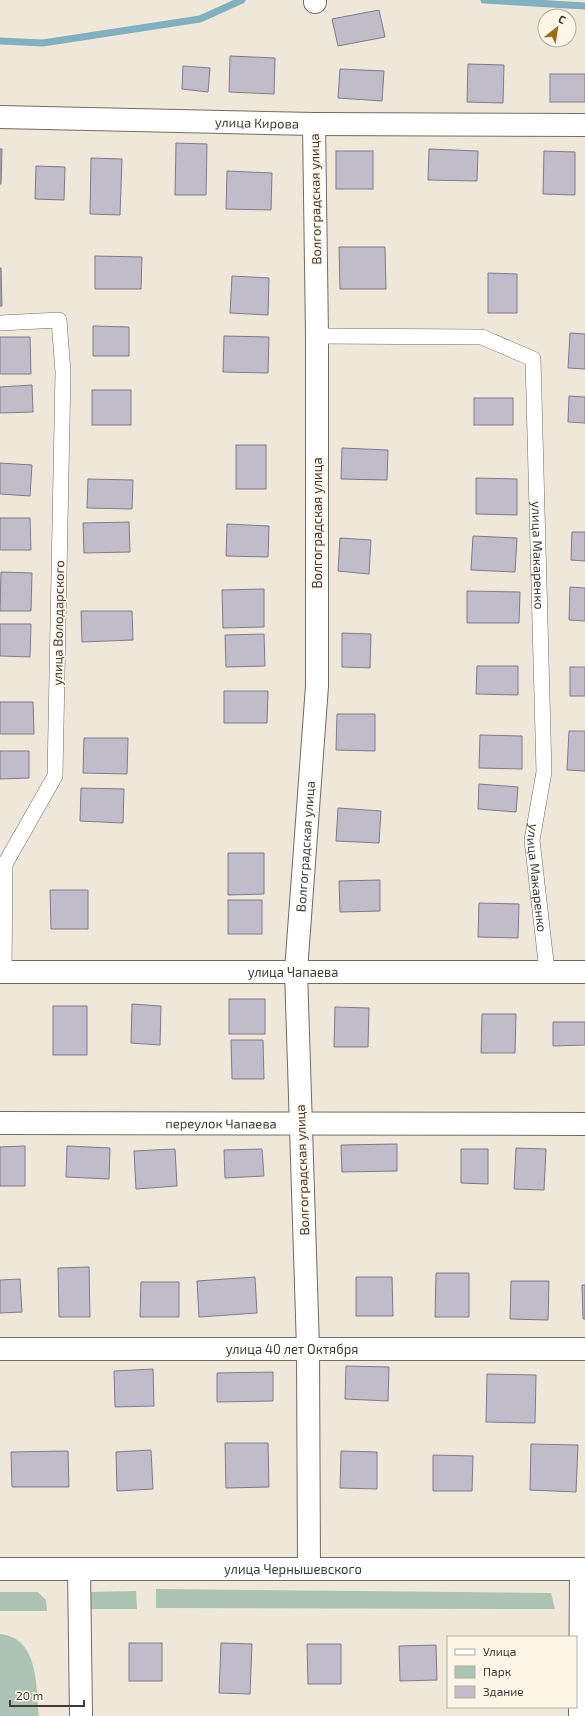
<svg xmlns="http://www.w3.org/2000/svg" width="585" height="1716" font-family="'Exo 2',sans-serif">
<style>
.green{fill:#adc3b4}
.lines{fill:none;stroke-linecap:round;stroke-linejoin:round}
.stream{stroke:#83b0bf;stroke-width:7}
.building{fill:#c1bcca;stroke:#807a87}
.lane-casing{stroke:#736c60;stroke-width:16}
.street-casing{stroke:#736c60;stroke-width:24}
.secondary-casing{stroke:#736c60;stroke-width:24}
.lane{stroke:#fff;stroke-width:15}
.street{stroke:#fff;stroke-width:22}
.secondary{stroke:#fff;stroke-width:22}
.labels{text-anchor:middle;stroke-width:3.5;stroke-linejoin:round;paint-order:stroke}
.street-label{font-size:13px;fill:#3e3b36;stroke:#fdf5e7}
</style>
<rect width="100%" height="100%" fill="#efe8da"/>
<g class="green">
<path d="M156,1589L551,1593L555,1609L156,1608Z"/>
<path d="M136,1591L137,1609H90V1592Z"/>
<path d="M0,1592H38L46,1600L47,1611H0Z"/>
<path d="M0,1634C39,1638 36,1686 39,1716H0Z"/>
</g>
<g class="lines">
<g class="stream">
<path d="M484,0L585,6"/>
<path d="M0,41L43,43L200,19L242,0"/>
</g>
</g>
<g class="building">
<path d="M379,10L385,37L338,46L332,19Z"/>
<path d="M230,56L275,58L274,94L229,92Z"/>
<path d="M468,64L504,65L503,103L467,102Z"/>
<path d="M183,66L210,68L208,92L182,89Z"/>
<path d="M340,69L384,71L382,101L338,98Z"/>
<rect x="550" y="74" width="35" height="28"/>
<path d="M176,143L207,144L206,195H175Z"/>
<path d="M0,149H2L1,184H0Z"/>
<path d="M429,149L478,151L477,181L428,180Z"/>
<rect x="336" y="151" width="37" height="38"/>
<path d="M544,151L575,152V195L543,194Z"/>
<path d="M91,158L122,159L120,215L90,214Z"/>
<path d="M36,166L65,167L64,200L35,199Z"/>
<path d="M227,171L272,173L271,210L226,209Z"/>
<path d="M339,247H385L386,289H340Z"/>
<path d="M95,256L142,257L141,289H95Z"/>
<path d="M0,268H1L2,306H0Z"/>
<path d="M488,273L517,274V313H488Z"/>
<path d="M232,276L269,278L268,315L230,313Z"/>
<path d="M93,326L129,327V356H93Z"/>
<path d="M570,333L585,334V369L568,368Z"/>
<path d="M224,336L269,337L268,373L223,372Z"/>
<path d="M0,337H30L31,374H0Z"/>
<path d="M32,385L33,412L0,413V387Z"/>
<rect x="92" y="390" width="39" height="35"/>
<path d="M569,396L585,397V423L568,422Z"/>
<rect x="474" y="398" width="39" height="27"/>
<rect x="236" y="445" width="30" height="44"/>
<path d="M342,448L388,450L387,480L341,479Z"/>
<path d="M0,463L32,465L30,496L0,494Z"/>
<path d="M476,478L517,479V515L476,514Z"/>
<path d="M88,479L133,480L132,509L87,508Z"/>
<path d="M0,518H30L31,550H0Z"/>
<path d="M129,522L130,552L84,553L83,523Z"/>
<path d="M227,524L269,526L268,557L226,556Z"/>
<path d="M572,532H585V561L571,560Z"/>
<path d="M473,536L517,538L515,572L471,570Z"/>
<path d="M340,538L371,540L369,574L338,571Z"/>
<path d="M1,572L32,573L31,611H0Z"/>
<path d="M570,587L585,588V621L569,620Z"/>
<path d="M264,589V627L223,628L222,590Z"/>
<path d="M467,591L520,592L519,623H467Z"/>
<path d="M81,611H132L133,640L82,642Z"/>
<path d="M0,624H31L30,657L0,656Z"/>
<path d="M342,633L371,634L370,668L342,667Z"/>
<path d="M264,634L265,666L226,667L225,635Z"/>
<path d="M477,666H518V695L476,694Z"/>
<rect x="570" y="667" width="15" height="29"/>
<path d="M224,691H268L267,723H224Z"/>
<path d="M0,702H33L34,734H0Z"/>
<path d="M337,714H375V751L336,750Z"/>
<path d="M569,731H585V771L567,770Z"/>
<path d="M480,735L522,736V769L479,768Z"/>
<path d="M84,738H128L127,774L83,773Z"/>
<path d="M0,751H29V778L0,779Z"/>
<path d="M479,784L518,787L516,812L478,809Z"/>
<path d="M81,788L124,789L123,823L80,821Z"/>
<path d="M338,808L381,811L379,843L336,841Z"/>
<path d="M228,853H264V894L228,895Z"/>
<path d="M380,880V911L340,912L339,881Z"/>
<path d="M50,890H88V929H51Z"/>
<rect x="228" y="900" width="34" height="34"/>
<path d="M479,903L519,904L518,938L478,937Z"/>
<rect x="229" y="999" width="36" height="35"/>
<path d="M132,1004L161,1006L160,1045L131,1043Z"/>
<rect x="53" y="1006" width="34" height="49"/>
<path d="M335,1007L369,1008L368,1047H334Z"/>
<path d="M482,1014H516L515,1053H481Z"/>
<path d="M553,1022H585V1045L553,1046Z"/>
<path d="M231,1040H263L264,1079H232Z"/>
<path d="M397,1144V1171L342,1172L341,1145Z"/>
<path d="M25,1146V1186H0V1147Z"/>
<path d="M67,1146L110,1148L109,1179L66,1177Z"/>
<path d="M516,1148L546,1149L544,1190L514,1189Z"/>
<path d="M175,1149L177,1186L136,1189L134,1151Z"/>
<path d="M262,1149L264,1176L225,1178L224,1150Z"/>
<path d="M461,1149H488V1184L461,1183Z"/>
<path d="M89,1267L90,1317H59L58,1268Z"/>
<path d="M436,1273H469V1317H435Z"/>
<path d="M255,1277L257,1313L199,1317L197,1281Z"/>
<path d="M356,1277H392L393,1316H356Z"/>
<path d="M20,1279L22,1312L0,1313V1280Z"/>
<path d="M511,1281H549L548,1320L510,1319Z"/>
<path d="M141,1282H179V1317H140Z"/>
<path d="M582,1285H585V1319H583Z"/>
<path d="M346,1366L389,1367L388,1401L345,1399Z"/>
<path d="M153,1369L154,1406L115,1407L114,1371Z"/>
<path d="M273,1372V1401L217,1402V1373Z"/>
<path d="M487,1374L536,1375L535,1423L486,1422Z"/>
<path d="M225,1443H268L269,1487L226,1488Z"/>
<path d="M531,1444L578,1445L576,1492L530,1490Z"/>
<path d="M151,1450L153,1489L117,1491L116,1452Z"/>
<path d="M68,1451L69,1487H12L11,1452Z"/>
<path d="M341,1451L377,1452V1489L340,1488Z"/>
<path d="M433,1455L473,1456L472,1491H433Z"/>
<rect x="129" y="1643" width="33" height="38"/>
<path d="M221,1643L252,1644L250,1694L219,1693Z"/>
<path d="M307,1644H341V1684H308Z"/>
<path d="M436,1645L437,1680L400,1681L399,1646Z"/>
</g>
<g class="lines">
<defs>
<g id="lane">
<path d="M0,323L59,320L63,372L55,776L5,864L4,972"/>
<path id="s1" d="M317,336L482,337L533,359L544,772L532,840L547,971"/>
</g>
<g id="street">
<path d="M315,2V0"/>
<path id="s2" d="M0,117L314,124L585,125"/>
<path id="s3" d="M0,972H585"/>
<path id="s4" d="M0,1123L585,1124"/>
<path id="s5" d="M0,1349H585"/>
<path d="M79,1569L81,1716"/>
<path id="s6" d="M309,1569L308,1348L296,971L317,686V336L314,124"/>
<path d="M580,1716L581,1569"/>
</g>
<g id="secondary">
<path id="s7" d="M0,1569H585"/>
</g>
</defs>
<use href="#lane" class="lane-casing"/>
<use href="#street" class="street-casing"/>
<use href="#secondary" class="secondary-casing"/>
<use href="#lane" class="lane"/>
<use href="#street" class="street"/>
<use href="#secondary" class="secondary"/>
</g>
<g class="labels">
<g class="street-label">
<text dy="5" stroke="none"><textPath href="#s2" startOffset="257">улица Кирова</textPath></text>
<text transform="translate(315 199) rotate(-91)" y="5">Волгоградская улица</text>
<text transform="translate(317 523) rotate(-90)" y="5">Волгоградская улица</text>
<text dy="5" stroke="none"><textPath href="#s1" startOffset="417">улица Макаренко</textPath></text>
<text transform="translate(58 623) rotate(-89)" y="5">улица Володарского</text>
<text dy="5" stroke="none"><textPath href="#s6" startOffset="723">Волгоградская улица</textPath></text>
<text dy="5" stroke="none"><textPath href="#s1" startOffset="741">улица Макаренко</textPath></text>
<text dy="5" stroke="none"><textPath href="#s3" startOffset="293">улица Чапаева</textPath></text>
<text dy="5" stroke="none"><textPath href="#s4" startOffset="221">переулок Чапаева</textPath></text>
<text transform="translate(302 1170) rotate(-92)" y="5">Волгоградская улица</text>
<text dy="5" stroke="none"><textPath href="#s5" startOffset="292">улица 40 лет Октября</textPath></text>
<text dy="5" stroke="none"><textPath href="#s7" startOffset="293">улица Чернышевского</textPath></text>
</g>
</g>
<rect x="447" y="1636" width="130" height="72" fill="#fdf5e7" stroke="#b1aba0"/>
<rect x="455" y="1649" width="20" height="6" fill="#ffffff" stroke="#b1aba0"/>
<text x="483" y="1656" font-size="12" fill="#3e3b36">Улица</text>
<rect x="455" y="1666" width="20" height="12" fill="#adc3b4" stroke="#b1aba0"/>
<text x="483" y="1676" font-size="12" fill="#3e3b36">Парк</text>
<rect x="455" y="1686" width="20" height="12" fill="#c1bcca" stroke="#b1aba0"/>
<text x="483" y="1696" font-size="12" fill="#3e3b36">Здание</text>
<g transform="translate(557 28) rotate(30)"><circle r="19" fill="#fdf5e7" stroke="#b1aba0"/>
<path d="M0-3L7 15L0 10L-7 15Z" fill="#966e18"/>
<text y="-6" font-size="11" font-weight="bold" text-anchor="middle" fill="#3e3b36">С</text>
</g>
<path d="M10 1700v6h74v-6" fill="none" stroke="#3e3b36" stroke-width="2"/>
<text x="16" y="1700" font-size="12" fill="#3e3b36" stroke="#fdf5e7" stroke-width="3" paint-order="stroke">20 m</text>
</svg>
